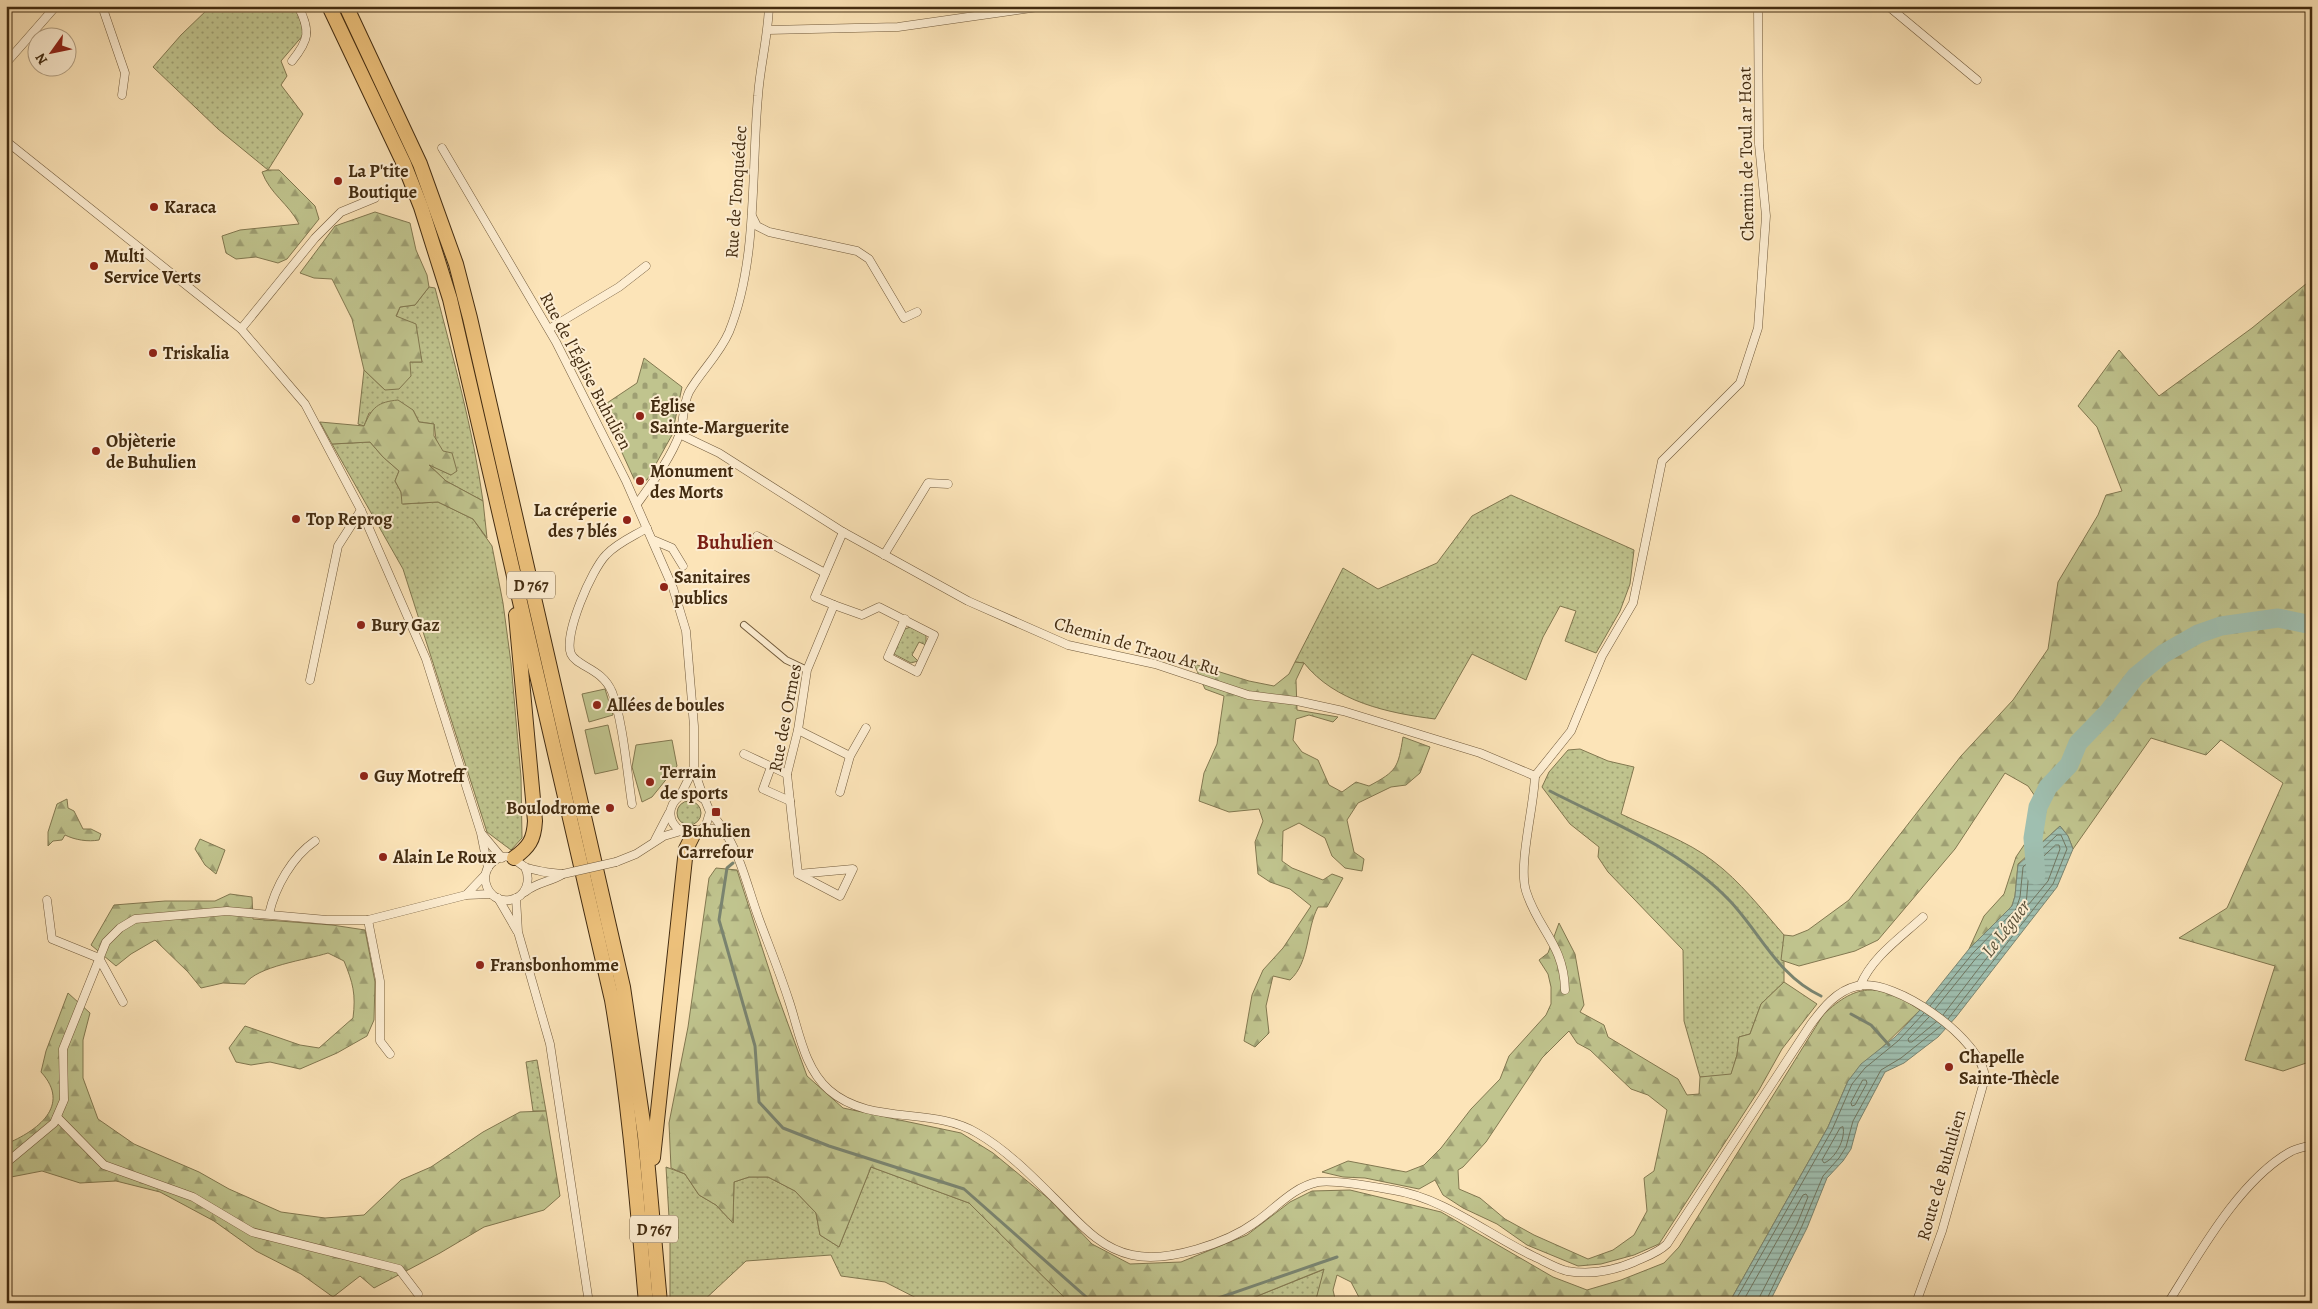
<svg xmlns="http://www.w3.org/2000/svg" width="2318" height="1309" font-family="Alegreya,serif">
<style>
.grass{fill:url(#grass-dots);stroke:#827850}
.forest{fill:url(#forest-firs);stroke:#827850;fill-rule:evenodd}
.cemetery{fill:url(#cemetery-stones);stroke:#827850}
.garden{fill:#c0c48e;stroke:#827850}
.water{fill:url(#water-rules);stroke:#7a8470}
.lines{fill:none;stroke-linecap:round;stroke-linejoin:round}
.shore{stroke:#717660;stroke-width:1}
.stream{stroke:#7a8470;stroke-width:3}
.river{stroke:#9fbfb0;stroke-width:19}
.pedestrian-casing{stroke:#715a3b;stroke-width:8}
.minor-casing{stroke:#715a3b;stroke-width:9}
.trunk-casing{stroke:#432c11;stroke-width:16}
.pedestrian{stroke:#fdedd1;stroke-width:6}
.minor{stroke:#fdedd1;stroke-width:8}
.trunk{stroke:#eec27c;stroke-width:14}
.minor-bridge-casing{stroke:#715a3b;stroke-width:9;stroke-linecap:butt}
.minor-bridge{stroke:#fdedd1;stroke-width:8}
.poi-dot{fill:#8f2418;stroke:#fdedd1;stroke-width:2}
.labels{text-anchor:middle;stroke-width:4;stroke-linejoin:round;paint-order:stroke}
.shield{fill:#fdedd1;stroke:#7b664b;stroke-width:1}
.shield-label{font-size:16px;font-weight:bold;fill:#432c11}
.street-label{font-size:18px;fill:#432c11;stroke:#fdedd1}
.poi-label{font-size:18px;font-weight:bold;fill:#432c11;stroke:#fdedd1;text-anchor:start}
.water-label{font-size:19px;font-style:italic;fill:#5a5139;stroke:#fdedd1}
.quarter-label{font-size:20px;font-weight:bold;fill:#7a1f14;stroke:#fdedd1}
</style>
<defs>
<pattern id="grass-dots" width="8" height="8" patternUnits="userSpaceOnUse" patternTransform="scale(1.25)"><rect width="8" height="8" fill="#c0c48e"/><path d="M2 2h.1M6 6h.1" fill="none" stroke="#9e9f73" stroke-width="1.8" stroke-linecap="round"/></pattern>
<pattern id="forest-firs" width="22" height="20" patternUnits="userSpaceOnUse" patternTransform="scale(1.25)"><rect width="22" height="20" fill="#c0c48e"/><path d="M5 1l3.5 6h-7zM16 11l3.5 6h-7z" fill="#9e9f73"/></pattern>
<pattern id="cemetery-stones" width="16" height="16" patternUnits="userSpaceOnUse" patternTransform="scale(1.25)"><rect width="16" height="16" fill="#c0c48e"/><path d="M2 7V4a2 2 0 0 1 4 0v3zM10 15v-3a2 2 0 0 1 4 0v3z" fill="#9e9f73"/></pattern>
<pattern id="water-rules" width="6" height="5" patternUnits="userSpaceOnUse" patternTransform="scale(1.25)"><rect width="6" height="5" fill="#9fbfb0"/><path d="M0 2.5h6" fill="none" stroke="#839b8e"/></pattern>
</defs>
<rect width="100%" height="100%" fill="#fce4b8"/>
<filter id="stains"><feTurbulence type="fractalNoise" baseFrequency=".004" numOctaves="4"/><feColorMatrix values="0 0 0 0 .2 0 0 0 0 .09 0 0 0 0 .02 0 0 0 .5 -.17"/></filter>
<radialGradient id="worn" r=".72"><stop offset=".6" stop-color="#630" stop-opacity="0"/><stop offset="1" stop-color="#630" stop-opacity=".3"/></radialGradient>
<g class="grass">
<path d="M211,6H294L300,19L304,34L281,61L287,76L281,85L303,114L268,170L218,129L153,67L181,35Z"/>
<path d="M429,287L435,288C453,358 473,429 483,501L446,481L428,464L451,475L436,439L434,424L419,422L413,410L369,413L364,426L358,424L364,370L385,390L410,362H422L419,349L396,317L400,307L415,305Z"/>
<path d="M370,442L383,457L399,471L395,481L401,492L403,504L438,502L473,519L492,546L503,603L511,663L521,777L522,838L511,850L487,832L403,569L332,444Z"/>
<path d="M1511,495L1634,550L1630,584L1620,611L1596,653L1565,641L1576,611L1560,606L1543,637L1526,680L1472,654L1435,719C1388,713 1335,702 1304,663L1295,662L1343,568L1378,589L1437,563L1472,516Z"/>
<path d="M910,627L926,635V645L919,642L912,655L918,661L911,663L894,654L905,629Z"/>
<path d="M1580,749L1608,761L1634,767L1621,814C1650,828 1688,841 1713,861C1740,881 1762,910 1784,935V982L1761,1004L1750,1034L1739,1037L1737,1055L1731,1075L1700,1077L1684,1021L1683,950L1608,872L1598,857L1599,847L1570,824L1542,787L1549,772L1568,750Z"/>
<circle cx="689" cy="813" r="12"/>
<path d="M537,1060L546,1111H533L526,1062Z"/>
<path d="M666,1167L685,1174L699,1195L716,1205L733,1223L734,1182L749,1177H768L795,1191L816,1213L820,1235L839,1247L871,1167L969,1203L1070,1303H926L885,1282L841,1276L831,1255L746,1261L701,1303H670V1234Z"/>
<path d="M1325,1269L1315,1303H1240Z"/>
</g>
<g class="forest">
<path d="M268,170H279L315,206L319,219L287,259L278,263L256,257L236,259L226,253L222,236L240,230L299,224C289,204 270,194 262,172Z"/>
<path d="M375,212L410,223L416,250L427,275L429,287L415,305L400,307L396,316L416,324L422,362H410L411,376L399,389L385,390L364,370L352,319L332,279L314,278L300,273L335,226Z"/>
<path d="M2312,279V1061L2283,1071L2245,1060L2275,966L2179,938L2227,908L2283,783L2221,740L2206,755L2151,738L2073,849L2068,836L2060,826L2018,864L2015,896L2012,906L1969,949L1984,916L2004,894L2016,857L2046,812L2028,786L2005,773L1955,849L1878,940L1855,951L1799,966L1781,960L1784,935L1793,936L1808,930L1849,900L1961,756L2013,700L2048,649L2058,582L2098,515L2106,495L2122,491L2097,427L2078,406L2119,350L2159,396L2252,328Z"/>
<path d="M398,400L413,410L419,422L434,424V436L443,451L452,453L457,471L451,475L429,465L446,481L483,501L487,538L473,519L438,502L402,504L401,492L395,481L399,471L383,457L370,442L332,444L320,422L364,426C372,407 378,402 398,400Z"/>
<path d="M1295,662L1304,663L1296,680L1297,710L1338,717L1333,722L1309,715L1296,719L1293,740L1302,752L1318,760L1329,785L1342,792L1356,782L1369,786C1397,771 1398,768 1403,737L1430,747L1420,773L1406,785L1391,787L1358,803L1347,820L1354,852L1364,859L1362,871L1345,868L1332,856L1325,838L1299,823L1283,831L1282,861L1292,868L1323,880L1332,874L1343,878L1327,907H1318C1306,929 1310,962 1290,980L1273,976L1266,1006L1269,1033L1255,1047L1244,1041L1252,995L1263,970L1283,948L1311,906L1290,889L1270,882L1258,874L1255,842L1263,821L1259,809L1229,812L1199,801L1204,773L1217,744L1224,696L1205,689L1194,664L1249,681L1274,686L1289,674Z"/>
<path d="M67,799L68,808L74,811L83,829H91L101,834L99,840C88,842 75,840 65,835L62,840L53,841L48,846V832L57,804Z"/>
<path d="M200,839L225,850L216,874L205,865L195,849Z"/>
<path d="M716,868L737,870L776,991L807,1076L843,1108L961,1133L993,1153L1049,1199L1092,1244L1130,1264L1181,1262L1247,1235L1290,1202L1312,1191L1350,1190L1441,1212L1553,1277L1587,1290L1621,1280L1664,1263L1679,1247L1823,1015C1858,981 1881,984 1920,1010L1848,1081L1828,1127L1729,1303H1362L1351,1282L1337,1275L1333,1290L1336,1303H1315L1324,1269L1240,1303H1070L969,1203L871,1167L839,1247L820,1235L816,1213L795,1191L768,1177H749L734,1182L733,1223L716,1205L699,1195L685,1174L671,1168L669,1123L688,1027L709,878Z"/>
<path d="M230,894L252,897L253,919L332,925L365,930L375,982L374,1020L367,1036L337,1053L300,1069L270,1062L251,1065L236,1062L229,1048L245,1026L300,1045L319,1048L353,1018C356,994 353,983 344,961L328,953C306,960 257,966 245,984L223,983L201,988L188,972L155,940L131,954L116,966L91,945L114,905L165,901H215Z"/>
<path d="M1559,923L1575,954L1584,1005L1580,1012L1604,1025L1608,1037L1678,1079L1687,1095L1699,1094L1700,1077L1731,1074L1737,1055L1739,1037L1750,1034L1761,1004L1784,982L1817,1004L1782,1049L1759,1090L1659,1244L1634,1255L1601,1264L1578,1266L1527,1245L1497,1224L1463,1208L1443,1195L1435,1180L1419,1189L1365,1178L1343,1177L1322,1172L1348,1161L1406,1172L1424,1165L1441,1148L1471,1109L1500,1079L1509,1056L1546,1015L1551,1004V987L1548,974L1539,960L1548,953ZM1569,1031L1577,1043L1590,1050L1631,1089L1648,1095L1667,1110L1654,1171L1644,1178L1647,1211L1634,1235L1613,1250L1588,1259L1534,1235L1505,1219L1480,1198L1459,1189L1458,1170L1463,1167L1486,1142L1542,1058Z"/>
<path d="M68,993L90,1013L83,1040V1078L98,1119L134,1144L199,1172L229,1189L281,1212L325,1218L364,1215L401,1180L431,1167L483,1132L520,1112L546,1111L560,1196L544,1210L484,1227L440,1253L374,1288L360,1276L333,1297L301,1274L256,1251L214,1221L160,1192L116,1181L80,1183L42,1171L6,1178V1144C37,1131 72,1106 41,1072L46,1051Z"/>
</g>
<path class="cemetery" d="M644,358L682,387L672,435L647,480L635,481L601,407L637,383Z"/>
<g class="garden">
<path d="M605,689L613,715L589,722L582,694Z"/>
<path d="M608,725L618,769L595,774L585,730Z"/>
<path d="M672,740L677,766L652,797L642,802L632,767L636,745Z"/>
</g>
<path class="water" d="M2060,826L2068,836L2073,849L2057,887L1956,1017L1938,1037L1904,1063L1885,1072L1858,1123L1851,1149L1843,1161L1827,1178L1807,1228L1769,1303H1729L1828,1127L1848,1081L1861,1064L1895,1037L1920,1010L1969,949L2012,906L2015,896L2018,865Z"/>
<g class="lines">
<g class="shore">
<path d="M2056,845H2059L2060,849L2048,881L2029,904L2026,905L2029,870Z"/>
<path d="M1930,1006L1973,953L2016,909L2020,897L2023,867L2057,835H2061L2067,849L2053,884L1948,1019"/>
<path d="M1935,1009L1977,957L1996,939H1999V942L1943,1015"/>
<path d="M1929,1017L1908,1039L1909,1042H1912L1936,1022"/>
<path d="M1863,1080H1866L1867,1083L1855,1105L1852,1106L1851,1103Z"/>
<path d="M1843,1127C1846,1139 1835,1159 1824,1163L1822,1160L1840,1128Z"/>
<path d="M1734,1303L1832,1130L1852,1084L1865,1068L1898,1041L1924,1013"/>
<path d="M1742,1303L1803,1195L1806,1194L1808,1197L1797,1224L1760,1296L1759,1303"/>
<path d="M1765,1303L1802,1226L1823,1176L1839,1158L1846,1147L1853,1121L1881,1070L1901,1058L1941,1026"/>
</g>
<g class="stream">
<path d="M1550,791C1612,823 1682,850 1730,901C1761,934 1778,976 1821,996"/>
<path d="M733,863L727,868L719,920L755,1046L759,1102L783,1128L829,1146L964,1189L1093,1303"/>
<path d="M1851,1014L1871,1025L1889,1045"/>
<path d="M1204,1303L1337,1257"/>
</g>
<path class="river" d="M2036,875L2033,838L2038,807L2048,787L2069,765L2078,743L2108,712L2136,676L2163,654L2198,634L2221,626L2278,618L2312,625"/>
<defs>
<path id="pedestrian" d="M744,625L786,660L807,670"/>
<g id="minor">
<path d="M102,6L125,73L122,95"/>
<path d="M1888,6L1977,80"/>
<path d="M768,30L898,27L1045,6"/>
<path d="M292,61C309,40 311,31 298,6"/>
<path d="M6,63L56,6"/>
<path d="M6,141L241,329L305,404L361,510L426,659L481,833L488,868"/>
<path d="M442,148L556,342L626,481L673,588L686,631L694,726V768L680,796"/>
<path d="M752,216L757,226L769,232L857,251L869,259L904,318L917,312"/>
<path d="M241,329L315,238L341,212L375,198"/>
<path d="M549,329L619,287L646,266"/>
<path d="M679,434L719,453L843,532L968,601L1068,645L1155,664L1248,695L1297,701L1343,711L1480,753L1535,776"/>
<path d="M637,504C652,483 671,458 680,433C684,420 683,404 689,392C701,371 719,355 729,332C758,261 751,172 758,96C760,66 768,37 769,6"/>
<path d="M757,536L825,573"/>
<path d="M653,540L672,548L683,566"/>
<path d="M884,555L928,483L948,484"/>
<path d="M834,605L862,615L879,607L934,635L917,672L888,657L905,619"/>
<path d="M310,680L338,546L361,510"/>
<path d="M798,730L850,756"/>
<path d="M744,754L787,774"/>
<path d="M771,767L763,789L790,801"/>
<path d="M694,770L704,799"/>
<path d="M1535,776L1571,731L1602,656L1633,603L1662,461L1740,383L1758,328L1766,216L1759,144L1758,6"/>
<path d="M1535,776C1534,807 1518,865 1526,891C1538,930 1564,944 1565,990"/>
<path d="M840,792L850,756L866,728"/>
<path d="M632,804C627,772 623,721 612,692C602,668 577,667 571,654C563,635 592,569 606,555C617,543 634,536 647,528"/>
<path d="M710,812C740,846 744,878 759,919C769,946 780,973 789,1001C799,1031 804,1068 829,1090C870,1126 932,1106 977,1133C1005,1149 1030,1174 1053,1197C1077,1220 1098,1248 1132,1255C1168,1263 1227,1243 1256,1222C1276,1208 1293,1187 1318,1182C1335,1179 1375,1187 1393,1190C1444,1198 1487,1234 1533,1256C1544,1261 1555,1268 1567,1271C1590,1275 1613,1271 1634,1262C1645,1257 1658,1253 1667,1244L1811,1024C1823,1008 1836,991 1857,986C1895,977 1983,1040 1985,1078L1942,1231L1916,1303"/>
<path d="M702,829H714L727,836"/>
<path d="M482,834L502,858"/>
<path d="M655,840L669,813"/>
<path d="M616,862L636,854L664,836L681,831L694,833L702,829L706,825L710,812L705,800L696,794L680,796C667,806 667,822 681,831"/>
<path d="M525,867C531,880 527,897 510,900C488,904 476,874 494,861C508,851 514,860 525,867C529,869 536,870 540,871C548,873 556,873 563,874"/>
<path d="M798,874L840,896L853,869L798,874L787,774L798,730L807,670L834,605L815,597L843,532"/>
<path d="M525,892C537,882 551,882 563,874"/>
<path d="M466,895L485,875"/>
<path d="M498,898L517,931"/>
<path d="M516,898L518,932L550,1044L589,1303"/>
<path d="M47,900L52,939L99,958L123,1002"/>
<path d="M269,914C275,887 292,857 315,841"/>
<path d="M368,920L380,981V1041L390,1054"/>
<path d="M1860,986C1872,957 1900,938 1923,917"/>
<path d="M57,1117L104,1165L193,1197L252,1232L399,1269L418,1294"/>
<path d="M6,1163L54,1123L64,1100L63,1049L106,942L120,928L135,919L227,911L327,920H368L466,895L491,894"/>
<path d="M2168,1303C2199,1254 2239,1181 2290,1152C2296,1148 2305,1147 2312,1145"/>
</g>
<g id="trunk">
<path d="M329,6L404,164L421,207L450,299L612,1000C629,1100 637,1201 646,1303"/>
<path d="M346,6L420,164L456,264L470,318L623,987L645,1136L660,1303"/>
<path d="M514,858C529,847 534,840 535,821L516,615"/>
<path d="M653,1158L686,849L694,833"/>
</g>
</defs>
<use href="#pedestrian" class="pedestrian-casing"/>
<use href="#minor" class="minor-casing"/>
<use href="#trunk" class="trunk-casing"/>
<use href="#pedestrian" class="pedestrian"/>
<use href="#minor" class="minor"/>
<use href="#trunk" class="trunk"/>
<defs>
<path id="minor-bridge" d="M563,874L616,862"/>
</defs>
<use href="#minor-bridge" class="minor-bridge-casing"/>
<use href="#minor-bridge" class="minor-bridge"/>
</g>
<g class="poi-dot">
<circle cx="338" cy="181" r="5"/>
<circle cx="154" cy="207" r="5"/>
<circle cx="94" cy="266" r="5"/>
<circle cx="153" cy="353" r="5"/>
<circle cx="640" cy="416" r="5"/>
<circle cx="96" cy="451" r="5"/>
<circle cx="640" cy="481" r="5"/>
<circle cx="296" cy="519" r="5"/>
<circle cx="627" cy="520" r="5"/>
<circle cx="664" cy="587" r="5"/>
<circle cx="361" cy="625" r="5"/>
<circle cx="597" cy="705" r="5"/>
<circle cx="364" cy="776" r="5"/>
<circle cx="650" cy="782" r="5"/>
<circle cx="610" cy="808" r="5"/>
<rect x="711" y="807" width="10" height="10" rx="2.5"/>
<circle cx="383" cy="857" r="5"/>
<circle cx="480" cy="965" r="5"/>
<circle cx="1949" cy="1067" r="5"/>
</g>
<g class="labels">
<g class="shield">
<rect x="507" y="571.5" width="48" height="27" rx="4"/>
<rect x="630" y="1215.5" width="48" height="27" rx="4"/>
</g>
<g class="shield-label">
<text x="531" y="591">D 767</text>
<text x="654" y="1235">D 767</text>
</g>
<g class="street-label">
<text transform="translate(1746 154) rotate(-91)" y="6">Chemin de Toul ar Hoat</text>
<text transform="translate(736 192) rotate(-86)" y="6">Rue de Tonquédec</text>
<text transform="translate(586 371) rotate(62)" y="6">Rue de l'Église Buhulien</text>
<text transform="translate(1137 646) rotate(16)" y="6">Chemin de Traou Ar Ru</text>
<text transform="translate(785 718) rotate(-79)" y="6">Rue des Ormes</text>
<text transform="translate(1941 1175) rotate(-74)" y="6">Route de Buhulien</text>
</g>
<g class="poi-label">
<text x="348" y="177">La P'tite<tspan x="348" dy="21">Boutique</tspan></text>
<text x="164" y="213">Karaca</text>
<text x="104" y="262">Multi<tspan x="104" dy="21">Service Verts</tspan></text>
<text x="163" y="359">Triskalia</text>
<text x="650" y="412">Église<tspan x="650" dy="21">Sainte-Marguerite</tspan></text>
<text x="106" y="447">Objèterie<tspan x="106" dy="21">de Buhulien</tspan></text>
<text x="650" y="477">Monument<tspan x="650" dy="21">des Morts</tspan></text>
<text x="617" y="516" text-anchor="end">La créperie<tspan x="617" dy="21">des 7 blés</tspan></text>
<text x="306" y="525">Top Reprog</text>
<text x="674" y="583">Sanitaires<tspan x="674" dy="21">publics</tspan></text>
<text x="371" y="631">Bury Gaz</text>
<text x="607" y="711">Allées de boules</text>
<text x="660" y="778">Terrain<tspan x="660" dy="21">de sports</tspan></text>
<text x="374" y="782">Guy Motreff</text>
<text x="600" y="814" text-anchor="end">Boulodrome</text>
<text x="716" y="837" text-anchor="middle">Buhulien<tspan x="716" dy="21">Carrefour</tspan></text>
<text x="393" y="863">Alain Le Roux</text>
<text x="490" y="971">Fransbonhomme</text>
<text x="1959" y="1063">Chapelle<tspan x="1959" dy="21">Sainte-Thècle</tspan></text>
</g>
<g class="water-label">
<text transform="translate(2005 928) rotate(-52)" y="7">Le Léguer</text>
</g>
<g class="quarter-label">
<text x="735" y="549">Buhulien</text>
</g>
</g>
<rect width="2318" height="1309" fill="none" stroke="#fce4b8" stroke-width="25"/>
<rect x="8" y="8" width="2303" height="1294" fill="none" stroke="#432c11" stroke-width="2.5"/>
<rect x="12" y="12" width="2293" height="1284" fill="none" stroke="#432c11"/>
<g transform="translate(52 52) rotate(237)"><circle r="24" fill="#fdedd1" stroke="#b3a084"/>
<path d="M0-4L9 19L0 12L-9 19Z" fill="#8f2418"/>
<text y="-8" font-size="14" font-weight="bold" text-anchor="middle" fill="#432c11">N</text>
</g>
<rect width="100%" height="100%" filter="url(#stains)"/>
<rect width="100%" height="100%" fill="url(#worn)"/>
</svg>
